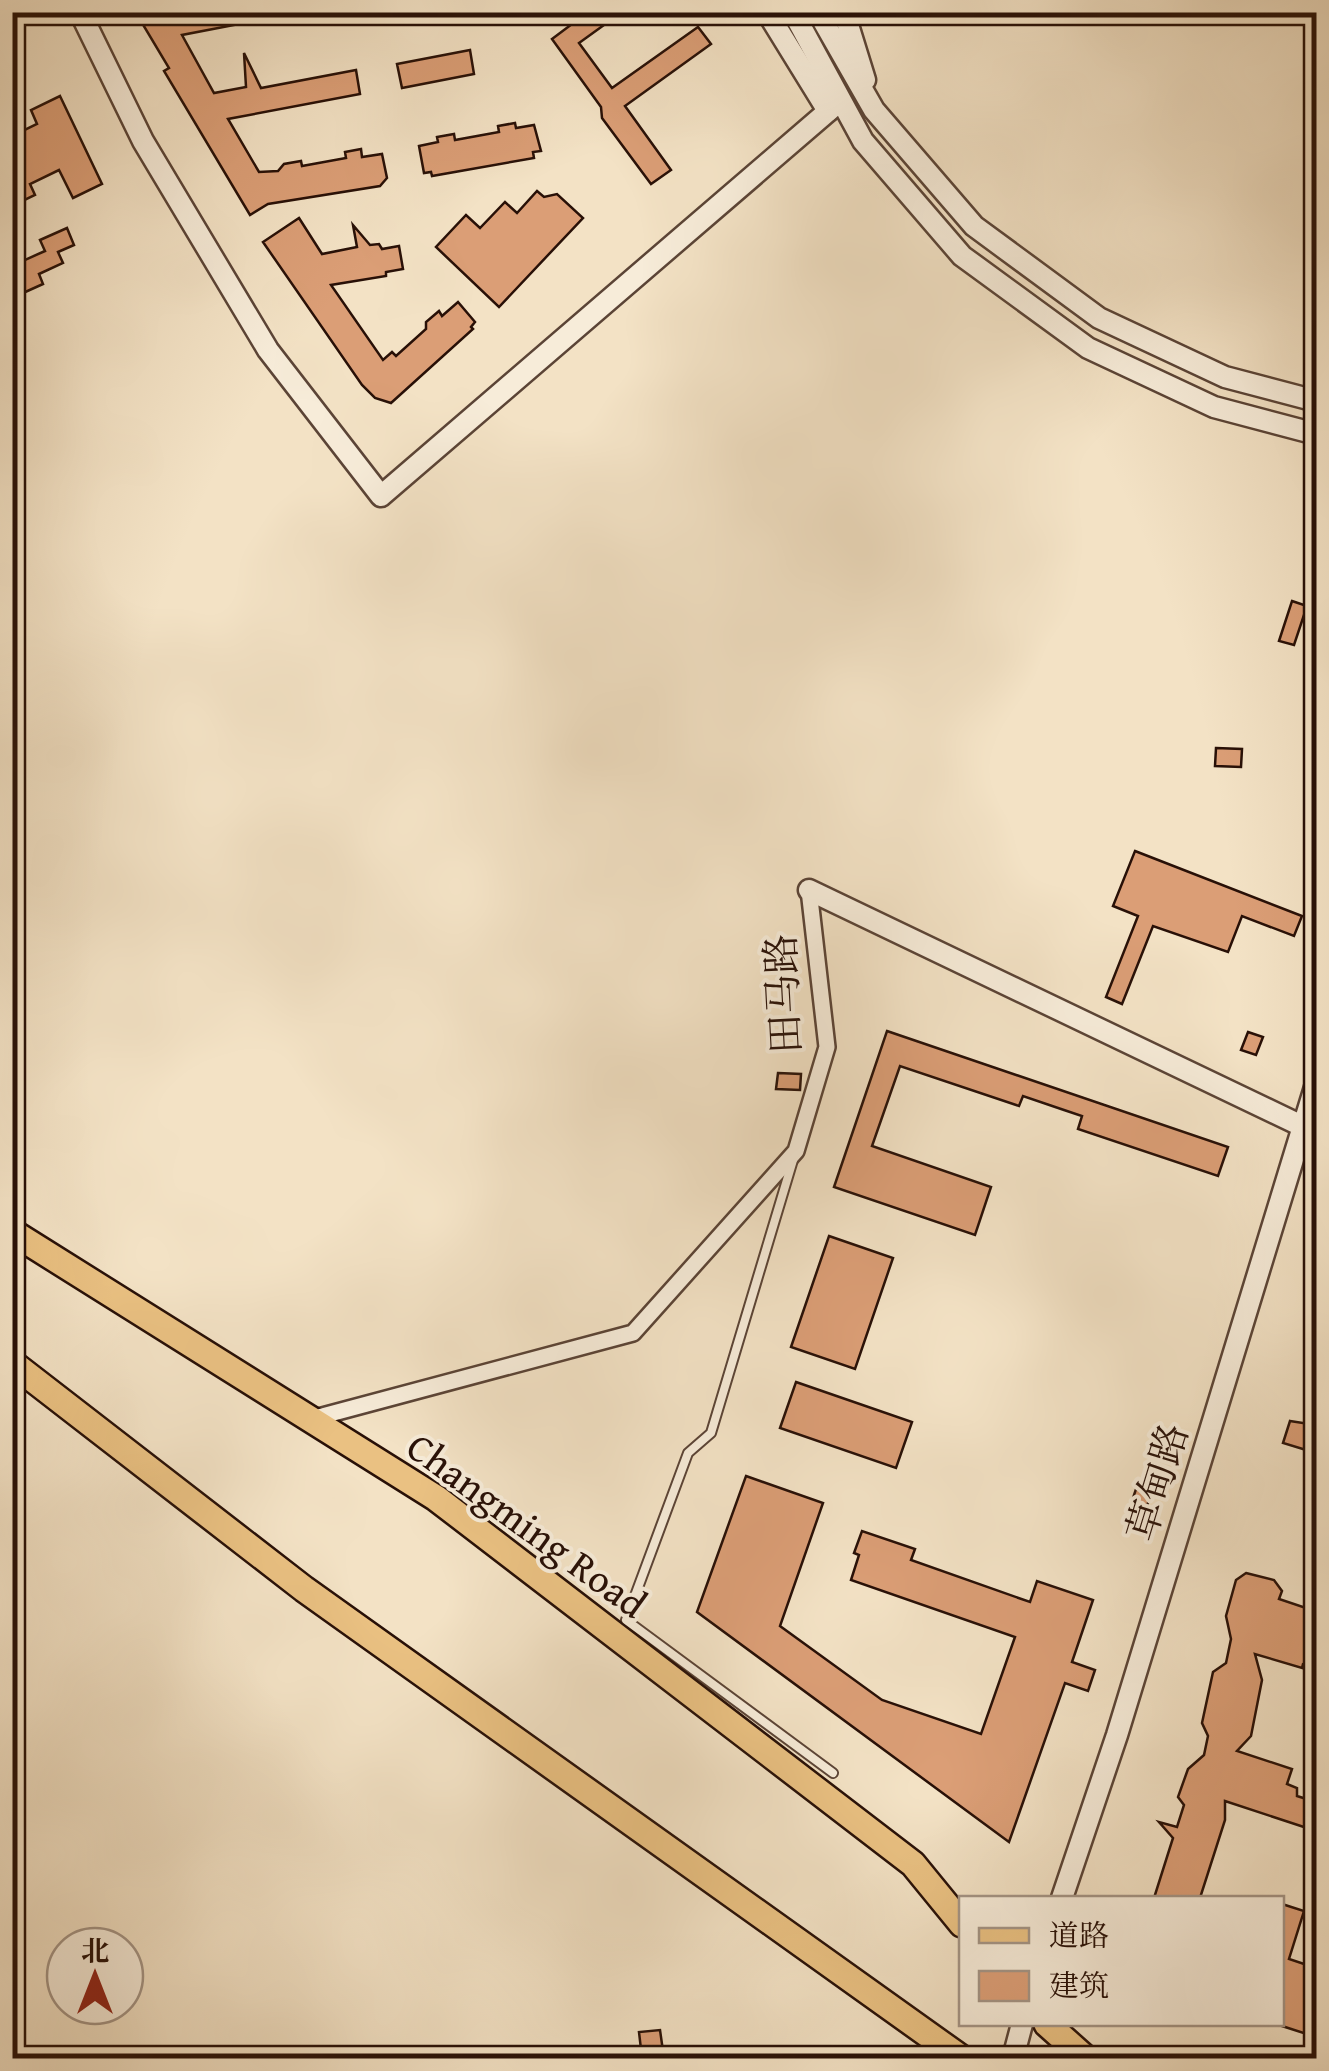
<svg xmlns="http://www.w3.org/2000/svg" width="1329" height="2071" font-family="'Gentium Book Plus','Noto Serif SC',serif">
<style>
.building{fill:#db9e76;stroke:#281007;stroke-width:2.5}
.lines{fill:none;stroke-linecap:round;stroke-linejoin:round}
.service-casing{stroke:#5b4436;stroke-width:12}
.minor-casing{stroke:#5b4436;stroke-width:20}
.tertiary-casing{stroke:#5b4436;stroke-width:25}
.primary-casing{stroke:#281007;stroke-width:30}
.service{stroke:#f7ecd9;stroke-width:8}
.minor{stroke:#f7ecd9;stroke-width:15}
.tertiary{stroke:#f7ecd9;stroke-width:20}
.primary{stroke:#eac182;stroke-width:25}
.labels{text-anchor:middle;stroke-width:8;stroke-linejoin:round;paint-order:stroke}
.street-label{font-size:40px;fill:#281007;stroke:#f7ecd9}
</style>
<rect width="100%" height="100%" fill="#f3e2c5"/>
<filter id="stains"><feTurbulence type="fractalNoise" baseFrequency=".002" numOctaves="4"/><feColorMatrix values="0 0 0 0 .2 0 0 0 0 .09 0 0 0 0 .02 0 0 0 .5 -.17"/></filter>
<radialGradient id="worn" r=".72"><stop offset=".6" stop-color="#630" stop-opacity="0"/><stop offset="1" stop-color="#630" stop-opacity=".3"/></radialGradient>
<g class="building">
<path d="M143,12H259L260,20L182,35L214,93L246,87L244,53L261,88L356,70L360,94L228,119L259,172L278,171L284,164L301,161L302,166L346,158L345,152L361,149L362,157L382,154L387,178L380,186L268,204L250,215L164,71L169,68L142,23Z"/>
<path d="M588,12H622L579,43L612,88L698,27L711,44L625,106L671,170L651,184L602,118L601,107L552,39Z"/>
<path d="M470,50L474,74L402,88L397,64Z"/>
<path d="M60,96L102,184L73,198L59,170L30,184L35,195L12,206V136L37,124L31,110Z"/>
<path d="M515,123L516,128L534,125L541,151L533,152L534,158L432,176L431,172L424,173L419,146L438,142L437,137L454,134L455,140L499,132L498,126Z"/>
<path d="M537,191L544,197L557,194L583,218L499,307L436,247L466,215L480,228L505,202L517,213Z"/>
<path d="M299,218L322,254L357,247L353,225L370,245L379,244L382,249L399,246L403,269L386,272V276L331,285L383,360L392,352L396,356L426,329V322L439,311L442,316L458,302L475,322L471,327L473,329L391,403L375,398L362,385L263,242Z"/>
<path d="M67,228L74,245L58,252L63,263L39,274L43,284L12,298V275L22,271L18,263L45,251L40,240Z"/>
<path d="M1292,601L1307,606L1294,645L1279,641Z"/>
<path d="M1216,748L1242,749L1241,767L1215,766Z"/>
<path d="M1135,851L1302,916L1294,936L1242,916L1228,952L1153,926L1122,1004L1106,997L1138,916L1113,906Z"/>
<path d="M887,1031L1228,1147L1218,1176L1078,1129L1082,1116L1064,1110L1023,1096L1019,1106L900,1066L872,1146L991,1187L975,1235L834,1187Z"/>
<path d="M1248,1032L1263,1037L1256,1055L1241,1050Z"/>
<path d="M778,1073L801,1074L800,1090L776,1089Z"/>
<path d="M829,1236L893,1258L855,1369L791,1347Z"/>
<path d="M796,1382L912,1422L896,1468L780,1428Z"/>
<path d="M1290,1421L1316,1425V1453L1283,1443Z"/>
<path d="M746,1476L823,1503L780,1626L882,1700L981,1734L1015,1637L851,1580L859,1555L854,1553L862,1531L915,1549L911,1560L1030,1602L1037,1581L1093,1600L1072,1662L1095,1670L1088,1691L1065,1683L1009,1842L697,1612Z"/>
<path d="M1137,1486L1152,1491L1146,1509L1131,1504Z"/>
<path d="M1246,1573L1274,1580L1282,1591L1279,1599L1315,1611L1312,1619L1316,1621V1657L1303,1664L1302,1668L1255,1654L1262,1680L1251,1736L1237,1751L1292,1769L1287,1784L1297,1788V1796L1316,1802V1831L1225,1801V1820L1200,1898H1154L1173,1838L1159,1822L1177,1827L1184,1805L1178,1797L1188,1769L1204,1755L1208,1736L1202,1723L1213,1672L1226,1663L1231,1639L1226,1616L1236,1580Z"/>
<path d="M1282,1904L1304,1911L1289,1959L1316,1968V2037L1282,2026Z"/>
<path d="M660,2030L664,2058H642L639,2032Z"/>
</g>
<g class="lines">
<defs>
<path id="service" d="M793,1160L711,1433L688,1453L626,1620L833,1773"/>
<path id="minor" d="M311,1419L633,1333L796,1151L827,1047L809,890"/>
<g id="tertiary">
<path d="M80,12L143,141L268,350L381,496L840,101"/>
<path d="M767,12L828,111"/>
<path d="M793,12L863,141L962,256L1088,348L1214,407L1316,434"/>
<path d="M818,12L874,110L974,226L1099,318L1225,377L1316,401"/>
<path d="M844,12L865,80"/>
<path d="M809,890L1302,1126L1316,1130"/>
<path d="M1062,1898L1117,1735L1316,1084"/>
<path d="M1013,2058L1022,2024"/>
</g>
<g id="primary">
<path d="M12,1232L436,1498L913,1864L962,1924"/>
<path d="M12,1363L304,1589L961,2058"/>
<path d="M1047,2024L1085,2058"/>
</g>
</defs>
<use href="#service" class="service-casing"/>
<use href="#minor" class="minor-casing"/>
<use href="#tertiary" class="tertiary-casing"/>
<use href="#primary" class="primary-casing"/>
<use href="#service" class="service"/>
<use href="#minor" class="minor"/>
<use href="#tertiary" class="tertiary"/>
<use href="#primary" class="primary"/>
</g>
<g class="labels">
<g class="street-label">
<text transform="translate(783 994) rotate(-93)" y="14">田马路</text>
<text transform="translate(1157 1482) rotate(-73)" y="14">草甸路</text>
<text transform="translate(527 1525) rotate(36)" y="14">Changming Road</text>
</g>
</g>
<rect width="1329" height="2071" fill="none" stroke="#f3e2c5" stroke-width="50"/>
<rect x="15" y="15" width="1299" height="2041" fill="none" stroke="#281007" stroke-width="5"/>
<rect x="25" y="25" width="1279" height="2021" fill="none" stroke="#281007" stroke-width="2.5"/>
<rect x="959" y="1896" width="325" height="130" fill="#f7ecd9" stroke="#a49485" stroke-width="2.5"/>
<rect x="979" y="1928" width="50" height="15" fill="#eac182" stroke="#a49485" stroke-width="2.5"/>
<text x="1049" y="1946" font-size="30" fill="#281007">道路</text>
<rect x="979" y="1971" width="50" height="30" fill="#db9e76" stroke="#a49485" stroke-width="2.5"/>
<text x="1049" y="1996" font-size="30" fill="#281007">建筑</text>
<g transform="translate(95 1976)"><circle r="48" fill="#f7ecd9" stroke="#a49485" stroke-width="2.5"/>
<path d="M0-8L18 38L0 25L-18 38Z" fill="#8f2418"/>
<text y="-15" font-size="28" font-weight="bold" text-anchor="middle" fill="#281007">北</text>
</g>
<rect width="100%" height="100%" filter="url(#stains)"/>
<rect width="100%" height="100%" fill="url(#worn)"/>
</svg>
